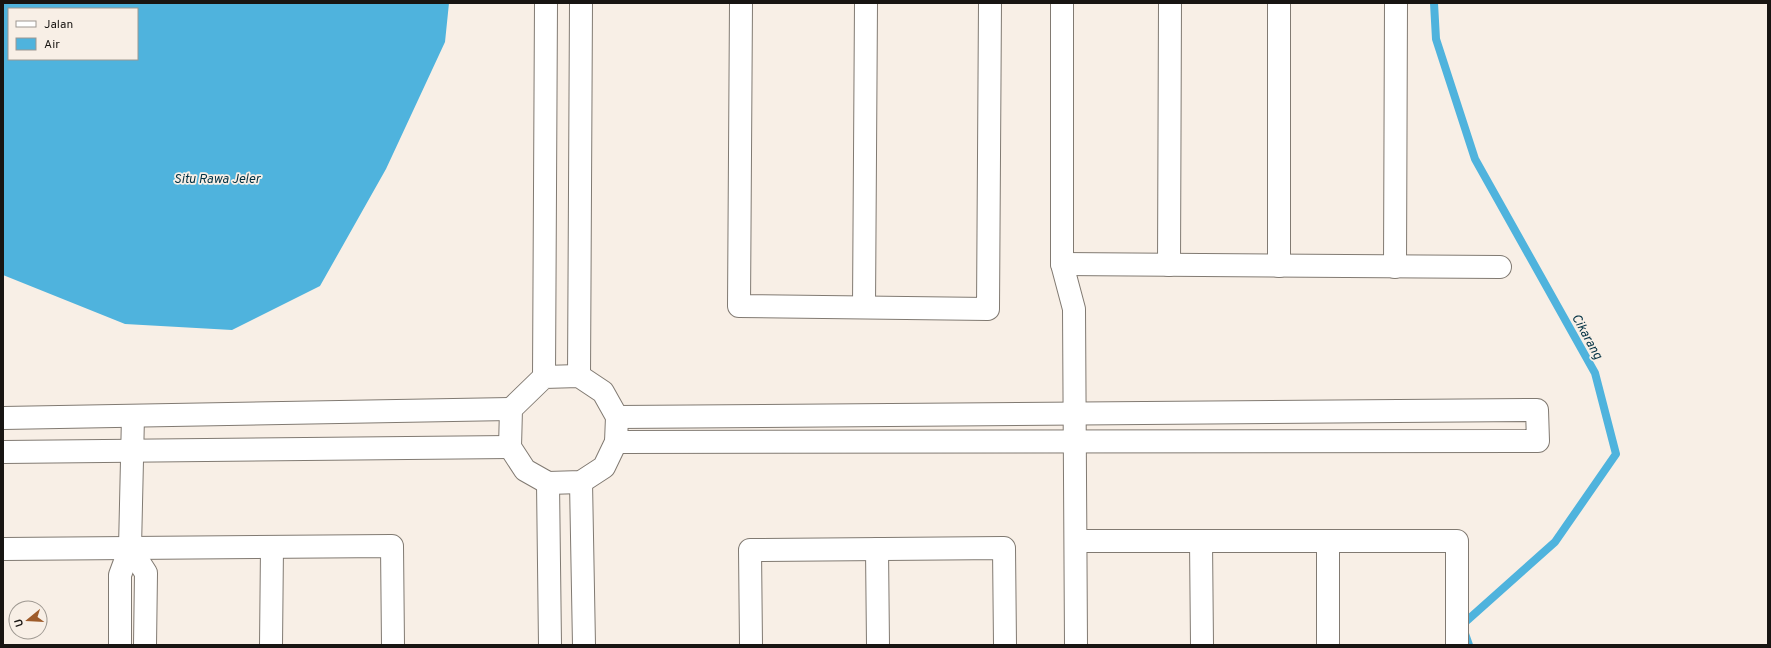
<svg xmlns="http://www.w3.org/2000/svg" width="1771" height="648" font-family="Overpass,sans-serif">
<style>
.water{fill:#4fb3dd;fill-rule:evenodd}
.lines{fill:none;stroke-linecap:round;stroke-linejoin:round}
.stream{stroke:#4fb3dd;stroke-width:8}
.minor-casing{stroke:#817a72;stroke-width:24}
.minor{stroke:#fff;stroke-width:22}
.labels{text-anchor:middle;stroke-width:3.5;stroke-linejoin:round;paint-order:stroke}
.water-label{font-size:13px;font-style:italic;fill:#023143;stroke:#f8efe6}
</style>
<rect width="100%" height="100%" fill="#f8efe6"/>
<path class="water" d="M3,3H449L445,42L386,169L320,286L232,330L125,324L3,275ZM9,9H137V59H9Z"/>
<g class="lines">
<path class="stream" d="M1434,3L1436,39L1475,159L1595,373L1616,454L1555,542L1462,625L1469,645"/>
<defs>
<g id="minor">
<path d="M741,3L739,306L988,309L990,3"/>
<path d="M1062,3V264L1074,309L1076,645"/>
<path d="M1062,264L1500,267"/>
<path d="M1169,265L1170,3"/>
<path d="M1279,266V3"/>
<path d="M1395,267L1396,3"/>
<path d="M864,307L866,3"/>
<path d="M579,376L581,3"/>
<path d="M579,376L603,392L617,417L616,442L604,467L581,482L548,483L525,470L510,447L511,409L544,377Z"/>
<path d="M544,377L546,3"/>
<path d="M3,418L511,409"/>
<path d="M616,442L1538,441L1537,410L617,417"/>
<path d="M3,452L510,447"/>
<path d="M581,482L584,645"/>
<path d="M548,483L550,645"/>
<path d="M1076,541H1457V645"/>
<path d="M1201,541L1202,645"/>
<path d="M1328,541V645"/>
<path d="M130,548L146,573L145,645"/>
<path d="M3,549L392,546L393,645"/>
<path d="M877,549L878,645"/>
<path d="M120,645V575L130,548L133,416"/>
<path d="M271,645L272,547"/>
<path d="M751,645L750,550L1004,548L1005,645"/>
</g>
</defs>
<use href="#minor" class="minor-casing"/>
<use href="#minor" class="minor"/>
</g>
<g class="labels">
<g class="water-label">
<text x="217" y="183">Situ Rawa Jeler</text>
<text transform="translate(1588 336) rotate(61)" y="5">Cikarang</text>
</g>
</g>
<rect width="1771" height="648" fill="none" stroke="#181512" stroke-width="8"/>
<rect x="8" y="8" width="130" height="52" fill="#f8efe6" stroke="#9e9891"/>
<rect x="16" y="21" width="20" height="6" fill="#ffffff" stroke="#9e9891"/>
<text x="44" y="28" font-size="12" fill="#181512">Jalan</text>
<rect x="16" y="38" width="20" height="12" fill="#4fb3dd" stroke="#9e9891"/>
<text x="44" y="48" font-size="12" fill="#181512">Air</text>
<g transform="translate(28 620) rotate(252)"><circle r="19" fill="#f8efe6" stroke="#9e9891"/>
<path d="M0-3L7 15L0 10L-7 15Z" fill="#9e5b2a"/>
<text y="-6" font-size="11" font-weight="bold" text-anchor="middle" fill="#181512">U</text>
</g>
</svg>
